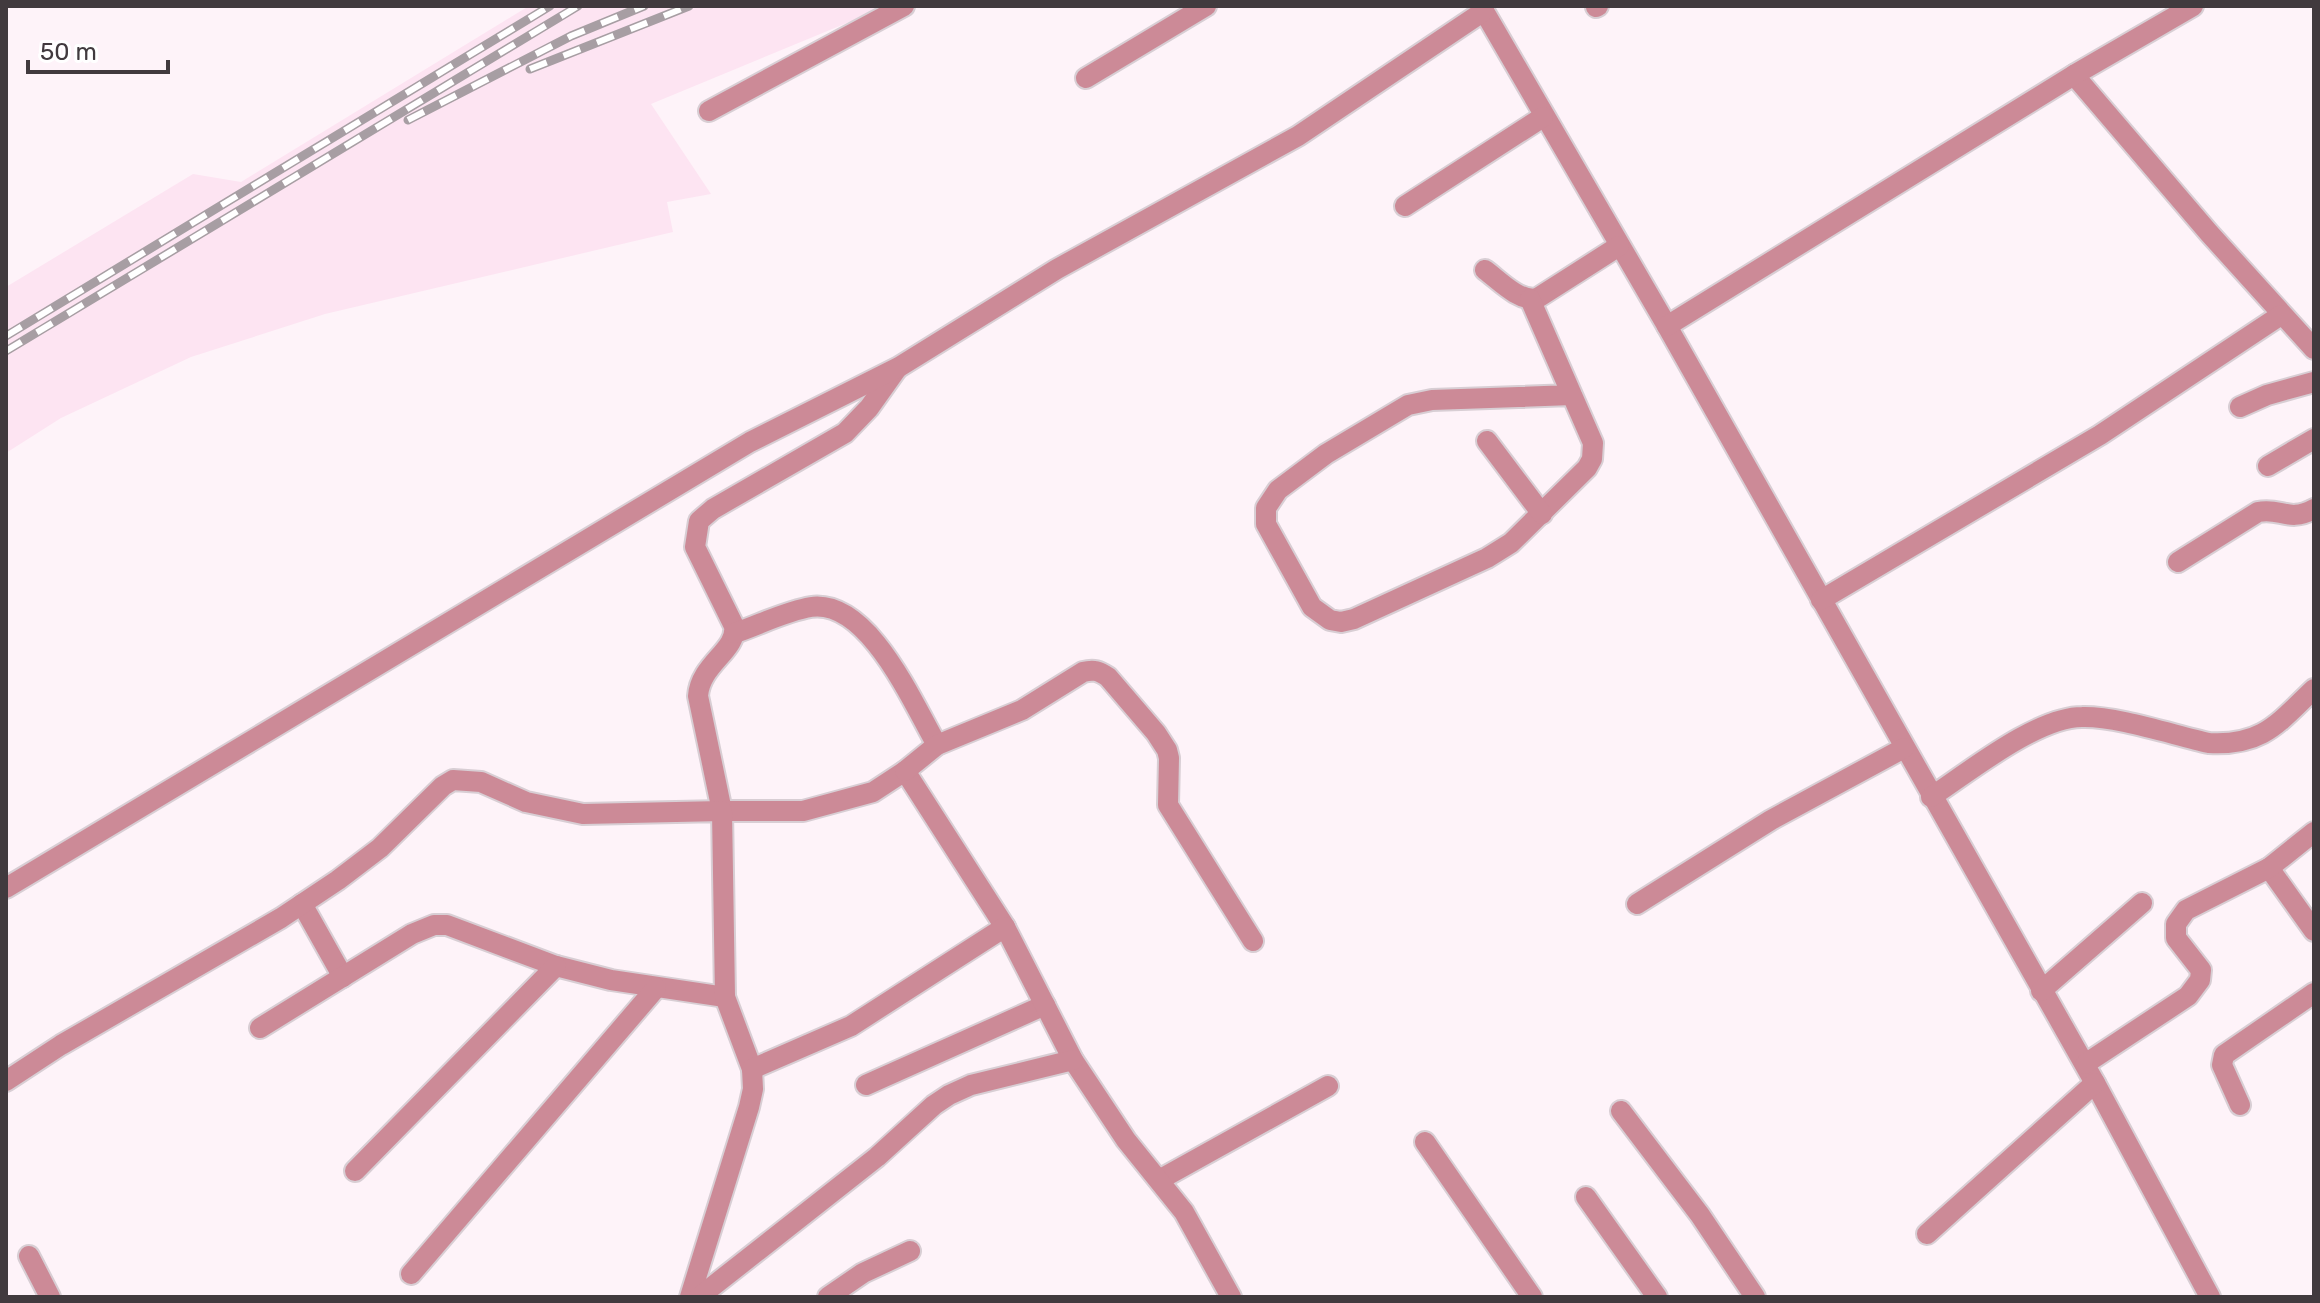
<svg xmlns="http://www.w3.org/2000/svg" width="2320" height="1303" font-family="Rubik,sans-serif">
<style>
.built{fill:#fde4f2}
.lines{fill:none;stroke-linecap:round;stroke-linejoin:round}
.minor-casing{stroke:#d8ced4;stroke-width:24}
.minor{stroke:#cc8a97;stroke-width:20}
.rail-casing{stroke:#a79ea3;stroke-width:9}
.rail{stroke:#fff;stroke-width:6;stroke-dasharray:18;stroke-linecap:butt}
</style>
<rect width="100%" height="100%" fill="#fef3f9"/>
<path class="built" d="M529,6H888L651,104L711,194L667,202L673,232L325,314L191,357L61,418L6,453V287L193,174L241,182Z"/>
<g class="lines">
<defs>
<g id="minor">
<path d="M1481,6L1667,326L2095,1083L2210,1297"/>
<path d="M1596,7L1598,6"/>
<path d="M2074,75L2209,233L2314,349"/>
<path d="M1086,78L1206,6"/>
<path d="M709,111L904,6"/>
<path d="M1405,206L1543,117"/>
<path d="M1485,270C1500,281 1517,300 1536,299L1619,246"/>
<path d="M1530,299L1593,443L1592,459L1587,468L1511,543L1487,558L1354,619L1341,622L1330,620L1312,607L1266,524V508L1278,490L1326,454L1408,405L1432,400L1572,395"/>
<path d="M1667,326L2074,75L2193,6"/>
<path d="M896,370L869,408L845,433L713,509L699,521L695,547L734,626C738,650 700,664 698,696L722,811H803L873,792L905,771L1005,927"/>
<path d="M2240,407L2267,395L2314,382"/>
<path d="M1487,441L1542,514"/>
<path d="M2268,466L2314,439"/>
<path d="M2178,562L2258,512C2281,507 2288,523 2314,509"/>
<path d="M1821,600L2100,435L2281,315"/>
<path d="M735,633C759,625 786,611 811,607C869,599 913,704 937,745"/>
<path d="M905,771L937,745L1022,710L1083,672C1094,669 1099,671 1108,677L1156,733L1167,750L1169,758L1168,805L1253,941"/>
<path d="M1931,797C1969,772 2037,717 2082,717C2117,716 2173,735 2209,743C2263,746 2278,723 2314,689"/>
<path d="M2269,868L2314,931"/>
<path d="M6,888L750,442L899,367L1057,269L1298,136L1484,11"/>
<path d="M302,904L343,977"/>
<path d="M1637,904L1771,820L1904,748"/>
<path d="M2041,991L2142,903"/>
<path d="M260,1028L412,934L434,925H447L556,966L611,980L725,997"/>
<path d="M2085,1064L2188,996L2200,980L2201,970L2176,938V924L2186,910L2269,868L2314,832"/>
<path d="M6,1081L61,1045L281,918L338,880L380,848L443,786L453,780L481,782L526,802L583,814L722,811L725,997L752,1069"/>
<path d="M866,1085L1045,1005"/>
<path d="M2240,1105L2222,1065L2224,1055L2314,993"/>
<path d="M1621,1111L1700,1215L1755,1297"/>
<path d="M1425,1142L1532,1297"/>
<path d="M355,1171L556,966"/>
<path d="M1159,1180L1328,1086"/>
<path d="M1586,1197L1657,1297"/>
<path d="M1927,1234L2095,1083"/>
<path d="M29,1256L50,1297"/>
<path d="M411,1274L656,988"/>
<path d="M690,1297L749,1107L753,1089L752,1069L851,1026L1005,927L1073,1060L1126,1140L1184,1212L1231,1297"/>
<path d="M699,1297L877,1157L934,1105L949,1095L971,1085L1073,1060"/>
<path d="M828,1297L863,1273L910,1251"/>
</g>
</defs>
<use href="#minor" class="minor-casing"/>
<use href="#minor" class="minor"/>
<defs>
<g id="rail">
<path d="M530,69L689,6"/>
<path d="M408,120L571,36L644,6"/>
<path d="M6,336L550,6"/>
<path d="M6,351L578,6"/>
</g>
</defs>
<use href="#rail" class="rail-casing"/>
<use href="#rail" class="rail"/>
</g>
<rect width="2320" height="1303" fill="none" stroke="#413a3e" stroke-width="16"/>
<path d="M28 60v12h140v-12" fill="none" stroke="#413a3e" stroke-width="4"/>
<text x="40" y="60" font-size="24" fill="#413a3e" stroke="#ffffff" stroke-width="6" paint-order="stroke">50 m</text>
</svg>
